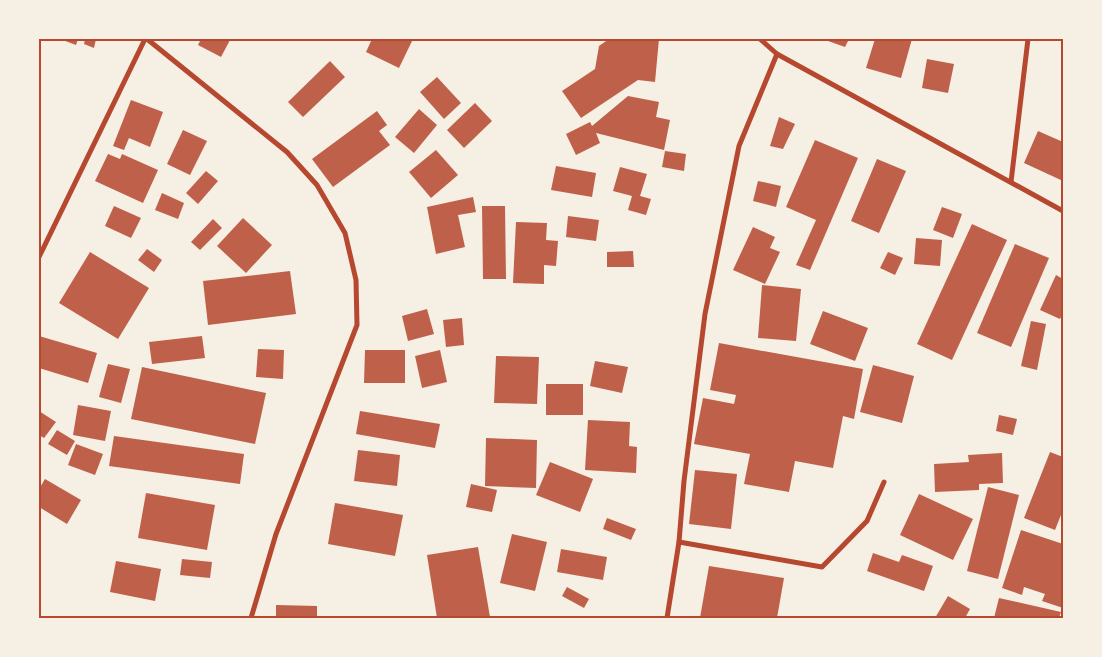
<svg xmlns="http://www.w3.org/2000/svg" width="1102" height="657" font-family="Mulish,sans-serif">
<style>
.building{fill:#bf614a}
.lines{fill:none;stroke-linecap:round;stroke-linejoin:round}
.minor{stroke:#b5482f;stroke-width:5}
.neatline{fill:none;stroke:#b5482f;stroke-width:2}
</style>
<rect width="100%" height="100%" fill="#f6efe4"/>
<g class="building">
<path d="M60,39H78L76,45Z"/>
<path d="M85,39H96L94,48L84,44Z"/>
<path d="M201,39H227L230,40L221,57L198,45Z"/>
<path d="M372,39H413L399,68L366,52Z"/>
<path d="M609,39H659L655,82L638,80L581,118L562,91L595,69L599,46Z"/>
<path d="M828,39H849L845,47L828,41Z"/>
<path d="M875,39H912L901,78L866,68Z"/>
<path d="M927,59L954,64L948,93L922,88Z"/>
<path d="M330,61L345,77L303,117L288,102Z"/>
<path d="M437,77L461,103L444,119L420,92Z"/>
<path d="M628,96L659,102L656,117L670,120L664,150L596,133L600,143L576,155L566,134L590,122L592,126Z"/>
<path d="M131,100L163,112L150,147L129,138L124,150L113,146Z"/>
<path d="M475,103L492,121L464,148L447,130Z"/>
<path d="M419,109L437,125L414,153L395,137Z"/>
<path d="M377,111L387,125L379,131L390,145L333,187L312,159Z"/>
<path d="M779,117L795,124L783,149L770,146Z"/>
<path d="M183,130L207,141L190,175L167,164Z"/>
<path d="M1038,131L1063,142V181L1024,163Z"/>
<path d="M815,140L858,158L810,270L796,265L816,220L786,207Z"/>
<path d="M436,150L458,175L431,198L409,172Z"/>
<path d="M665,151L686,154L684,171L662,167Z"/>
<path d="M108,154L120,159L122,154L158,170L143,203L95,181Z"/>
<path d="M877,159L906,171L879,233L851,221Z"/>
<path d="M556,166L596,173L592,197L551,190Z"/>
<path d="M620,167L647,174L640,196L651,199L646,215L628,210L632,196L613,191Z"/>
<path d="M206,171L218,181L198,204L186,193Z"/>
<path d="M758,181L781,186L776,207L753,201Z"/>
<path d="M162,193L184,203L178,219L155,210Z"/>
<path d="M473,197L476,212L458,215L465,247L436,254L427,207Z"/>
<path d="M114,206L141,218L131,238L105,226Z"/>
<path d="M482,206H505L506,279H483Z"/>
<path d="M942,207L962,214L953,238L933,230Z"/>
<path d="M568,216L599,220L596,241L566,237Z"/>
<path d="M243,218L272,245L246,273L217,246Z"/>
<path d="M213,219L222,228L200,250L191,242Z"/>
<path d="M516,222L547,223L546,240L558,241L556,266L544,265V284L513,283Z"/>
<path d="M972,224L1007,240L952,360L917,344Z"/>
<path d="M753,227L775,237L770,248L780,252L765,284L733,270Z"/>
<path d="M916,238L942,240L940,266L914,264Z"/>
<path d="M1015,244L1049,258L1011,347L977,333Z"/>
<path d="M147,249L162,260L154,272L138,260Z"/>
<path d="M633,251L634,267H607V252Z"/>
<path d="M90,252L149,288L118,339L59,303Z"/>
<path d="M888,252L903,258L895,275L880,268Z"/>
<path d="M290,271L296,314L208,325L203,281Z"/>
<path d="M1056,275L1063,279V313L1060,319L1040,310Z"/>
<path d="M762,285L801,289L796,341L758,338Z"/>
<path d="M427,309L434,334L408,341L402,316Z"/>
<path d="M823,311L868,328L855,361L810,344Z"/>
<path d="M462,318L464,345L446,347L443,320Z"/>
<path d="M1031,321L1046,324L1037,370L1021,366Z"/>
<path d="M39,336L97,353L88,383L39,368Z"/>
<path d="M202,336L205,358L152,364L149,342Z"/>
<path d="M719,343L863,369L854,419L843,416L833,468L795,461L789,492L744,484L750,454L694,444L703,398L734,404L736,395L710,390Z"/>
<path d="M258,349L284,350L283,379L256,377Z"/>
<path d="M365,350H405V383H364Z"/>
<path d="M440,350L447,382L422,388L415,356Z"/>
<path d="M496,356L539,357L537,404L494,403Z"/>
<path d="M595,361L628,367L622,393L590,386Z"/>
<path d="M108,364L130,369L121,403L99,397Z"/>
<path d="M873,365L914,376L902,423L860,412Z"/>
<path d="M142,367L266,393L255,444L131,419Z"/>
<rect x="546" y="384" width="37" height="31"/>
<path d="M78,405L111,411L105,441L73,435Z"/>
<path d="M39,411L56,422L44,438L39,435Z"/>
<path d="M360,411L440,424L435,448L356,434Z"/>
<path d="M999,415L1017,419L1013,435L996,431Z"/>
<path d="M588,420L630,422L629,446L637,447L636,473L585,470Z"/>
<path d="M57,430L75,441L67,455L48,444Z"/>
<path d="M114,436L244,454L240,484L109,466Z"/>
<path d="M486,438L537,440L536,488L485,486Z"/>
<path d="M76,444L103,454L95,475L68,465Z"/>
<path d="M358,450L400,455L397,486L354,481Z"/>
<path d="M1050,452L1063,457V510L1055,530L1024,518Z"/>
<path d="M1002,453L1003,483L979,484V490L935,492L934,464L969,462L968,455Z"/>
<path d="M550,462L593,479L580,512L536,495Z"/>
<path d="M695,470L737,474L731,529L689,524Z"/>
<path d="M45,479L81,500L67,524L39,507V489Z"/>
<path d="M471,484L497,490L492,512L466,507Z"/>
<path d="M988,487L1019,495L998,579L967,571Z"/>
<path d="M146,493L215,505L207,550L138,538Z"/>
<path d="M919,494L973,519L953,560L900,535Z"/>
<path d="M335,503L403,515L395,556L328,544Z"/>
<path d="M607,518L636,529L631,540L603,529Z"/>
<path d="M1021,530L1063,544V608L1042,601L1045,594L1024,587L1022,595L1002,588Z"/>
<path d="M512,534L547,542L535,591L500,583Z"/>
<path d="M478,547L490,617L437,618L427,555Z"/>
<path d="M561,549L607,557L603,580L557,572Z"/>
<path d="M873,553L899,562L902,555L933,566L924,591L867,571Z"/>
<path d="M182,559L212,562L210,578L180,575Z"/>
<path d="M116,561L161,569L155,601L110,592Z"/>
<path d="M709,566L784,578L777,618H700Z"/>
<path d="M567,587L589,599L584,608L562,596Z"/>
<path d="M948,596L970,609L965,618H935Z"/>
<path d="M999,598L1061,612L1059,618H994Z"/>
<path d="M276,605L317,606V618H276Z"/>
</g>
<g class="lines">
<g class="minor">
<path d="M147,39L287,152L317,185L345,233L356,280L357,325L276,534L251,618"/>
<path d="M760,39L777,54L1063,211"/>
<path d="M1011,182L1028,39"/>
<path d="M39,257L145,39"/>
<path d="M679,542L822,567L867,521L884,482"/>
<path d="M667,618L679,542L684,481L705,314L739,146L777,54"/>
</g>
</g>
<rect width="1102" height="657" fill="none" stroke="#f6efe4" stroke-width="80"/>
<rect x="40" y="40" width="1022" height="577" class="neatline"/>
</svg>
